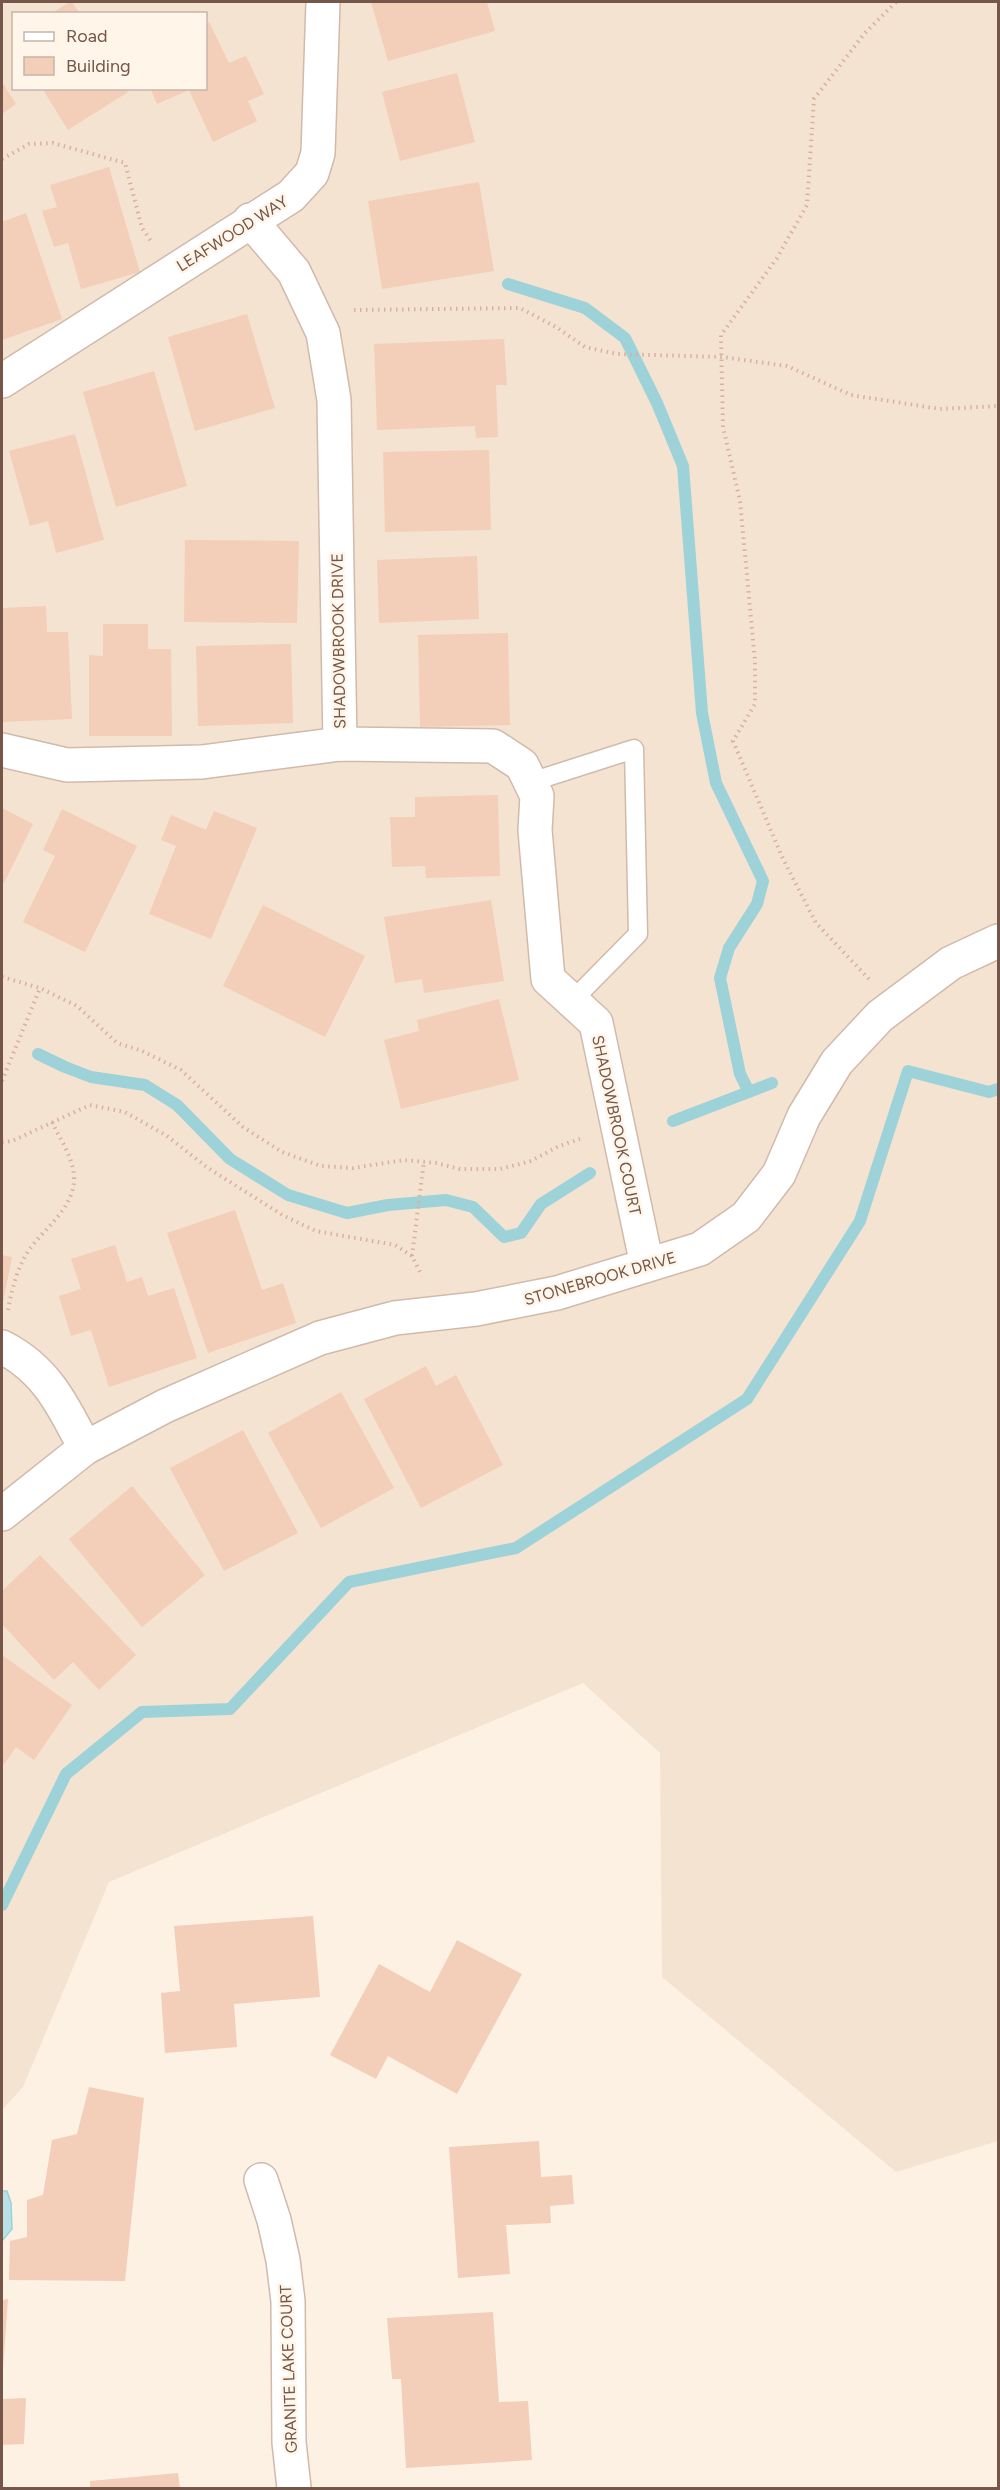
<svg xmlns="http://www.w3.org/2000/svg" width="1000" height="2490" font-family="Figtree,sans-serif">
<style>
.residential{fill:#f5e3d1;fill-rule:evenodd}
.water{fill:#b7e2e7;stroke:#9dd2d9;stroke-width:1.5}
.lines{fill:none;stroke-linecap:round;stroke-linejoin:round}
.stream{stroke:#9dd2d9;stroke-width:12}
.building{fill:#f3ceb9}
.service-casing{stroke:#d0baac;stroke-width:21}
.minor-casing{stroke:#d0baac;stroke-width:36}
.path{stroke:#d8b19d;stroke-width:4;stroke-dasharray:1.5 4.5;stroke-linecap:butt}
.service{stroke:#fff;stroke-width:18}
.minor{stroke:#fff;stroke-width:33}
.labels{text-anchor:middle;stroke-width:5;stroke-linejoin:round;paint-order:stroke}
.street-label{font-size:16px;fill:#755648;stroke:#fff5e9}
</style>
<rect width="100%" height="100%" fill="#fdf1e3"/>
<path class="residential" d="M2,2H998V2141L896,2172L662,1977L660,1753L583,1683L109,1882L23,2087L2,2110ZM14,14H206V88H14Z"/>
<path class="water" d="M2,2191H7L11,2203L12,2229L2,2241Z"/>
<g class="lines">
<g class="stream">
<path d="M508,284L585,308L625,338L657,403L683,466L702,713L716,783L763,881L757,904L729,948L720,978L740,1074L749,1092"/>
<path d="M38,1054L65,1067L91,1077L145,1085L177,1105L230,1159L288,1195L347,1213L388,1205L446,1200L473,1207L504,1237L521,1233L541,1204L590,1173"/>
<path d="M673,1121L772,1083"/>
<path d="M2,1905L66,1774L142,1712L230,1709L349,1582L516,1548L747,1399L860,1221L908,1071L989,1092L998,1089"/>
</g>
</g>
<g class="building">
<path d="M70,2H72L80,14H50Z"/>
<path d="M371,2H487L495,31L388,61Z"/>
<path d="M209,22L229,63L246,56L264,94L248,101L257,121L213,142L189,90L157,104L150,88H206V24Z"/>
<path d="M457,73L475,142L400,161L382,92Z"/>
<path d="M2,82L16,104L2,114Z"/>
<path d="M42,88H126L128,92L68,130Z"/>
<path d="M109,167L140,272L81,289L68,243L54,247L42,211L57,207L50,185Z"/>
<path d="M479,182L494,271L382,289L368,201Z"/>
<path d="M26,213L62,319L2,340V222Z"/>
<path d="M247,314L275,408L195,431L168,337Z"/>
<path d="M504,339L507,385H496L498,437L476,438L475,426L377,430L374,344Z"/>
<path d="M154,371L187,486L116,507L83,392Z"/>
<path d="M75,434L104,540L56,553L48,521L30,526L9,451Z"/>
<path d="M489,450L491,530L385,532L383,452Z"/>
<path d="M185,540L299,541L297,623L184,622Z"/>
<path d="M477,556L479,619L379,623L377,560Z"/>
<path d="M46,606L47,632H68L72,719L2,722V608Z"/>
<path d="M103,624H148V649H171L172,736H89V655L103,656Z"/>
<path d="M508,633L510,725L420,727L418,635Z"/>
<path d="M291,644L293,723L198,726L196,646Z"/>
<path d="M498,795L500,876L426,878L425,866L392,867L390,817H415V797Z"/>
<path d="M2,808L33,824L2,887Z"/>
<path d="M62,809L137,846L85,952L23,922L55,856L43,850Z"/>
<path d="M214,811L257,828L211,939L149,914L176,846L161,840L171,815L206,830Z"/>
<path d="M491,900L504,981L424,993L422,979L395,983L384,917Z"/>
<path d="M263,905L365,956L325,1037L223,986Z"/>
<path d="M499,999L519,1080L401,1109L384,1040L419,1031L417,1020Z"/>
<path d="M235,1210L262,1290L283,1283L296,1323L208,1353L167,1233Z"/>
<path d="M115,1245L127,1282L142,1277L148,1296L174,1288L197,1358L109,1387L91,1330L71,1336L59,1296L81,1289L71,1259Z"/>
<path d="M2,1255L12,1257L3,1302L2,1301Z"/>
<path d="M426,1366L436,1386L456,1375L503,1465L421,1508L364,1399Z"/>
<path d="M341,1392L394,1488L321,1528L268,1433Z"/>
<path d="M243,1430L298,1533L224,1571L170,1468Z"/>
<path d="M132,1486L205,1575L142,1627L69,1539Z"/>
<path d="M40,1555L136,1655L99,1690L73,1662L54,1680L2,1624V1591Z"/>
<path d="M2,1655L72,1705L34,1760L16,1747L2,1767Z"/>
<path d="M313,1916L320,1997L234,2004L237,2047L165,2053L161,1993L180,1991L174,1926Z"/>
<path d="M457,1940L522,1974L457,2094L388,2056L376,2079L330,2055L379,1964L430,1992Z"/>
<path d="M89,2087L144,2098L125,2281L9,2280L10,2241L27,2237V2200L43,2195L52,2140L77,2134Z"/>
<path d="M539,2141L541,2177L572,2175L574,2204L550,2206L551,2223L506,2225L510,2274L458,2278L449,2147Z"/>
<path d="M8,2299L3,2368H2V2300Z"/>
<path d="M493,2312L499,2402L528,2401L532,2460L406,2468L401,2379H392L387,2318Z"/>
<path d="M26,2398L24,2444L2,2445V2399Z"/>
<path d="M178,2473L180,2488H90V2481Z"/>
</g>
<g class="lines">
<defs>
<path id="service" d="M531,782L634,749L638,934L572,1001"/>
<g id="minor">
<path d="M250,220L294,272L323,333L334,400L340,744"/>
<path d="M2,381L291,196L312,173L318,153L323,2"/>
<path d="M2,750L67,765L202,762L340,744L493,746L522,765L537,796L535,830L548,979L596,1023L647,1265"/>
<path d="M2,1347C46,1369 63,1405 85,1448"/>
<path d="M2,1514L85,1448L165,1406L320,1338L395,1318L476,1309L557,1293L700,1249L746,1217L779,1174L804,1116L837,1062L880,1016L951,963L998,941"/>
<path d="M261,2180L274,2220L283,2260L288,2301L289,2442L294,2488"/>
</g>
</defs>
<use href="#service" class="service-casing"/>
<use href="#minor" class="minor-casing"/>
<g class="path">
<path d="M2,159L29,144L53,143L125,163L142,228L151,241"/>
<path d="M354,310L520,308L556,327L585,347L617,354L722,357L787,366L851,395L940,409L998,406"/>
<path d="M2,977L40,988L77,1006L117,1043L140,1050L181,1070L243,1127L282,1152L321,1166L353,1168L404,1160L436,1163L460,1169H500L531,1161L559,1146L580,1139"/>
<path d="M869,979L816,923L783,859L733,741L755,704V661L740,501L723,427L721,335L777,258L807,205L814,99L864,34L896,2"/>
<path d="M2,1081L40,988"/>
<path d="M2,1142L12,1141L90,1105L125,1112L167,1136L208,1168L284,1216L316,1231L395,1245L412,1256L422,1276"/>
<path d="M412,1256L424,1161"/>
<path d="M8,1310C12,1289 17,1268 29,1250C45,1227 75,1208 74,1177C73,1157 60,1139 52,1122"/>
</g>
<use href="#service" class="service"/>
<use href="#minor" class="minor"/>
</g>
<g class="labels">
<g class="street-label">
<text transform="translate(232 233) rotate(-32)" y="6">LEAFWOOD WAY</text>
<text transform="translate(338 641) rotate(-91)" y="6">SHADOWBROOK DRIVE</text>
<text transform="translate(617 1125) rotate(78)" y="6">SHADOWBROOK COURT</text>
<text transform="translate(600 1278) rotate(-16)" y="6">STONEBROOK DRIVE</text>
<text transform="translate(288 2369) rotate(-92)" y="6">GRANITE LAKE COURT</text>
</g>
</g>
<rect width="1000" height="2490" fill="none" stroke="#755648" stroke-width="6"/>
<rect x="12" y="12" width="195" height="78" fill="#fff5e9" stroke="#c8b5a9" stroke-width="1.5"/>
<rect x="24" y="32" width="30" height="9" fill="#ffffff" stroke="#c8b5a9" stroke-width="1.5"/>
<text x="66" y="42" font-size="18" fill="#755648">Road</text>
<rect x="24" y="57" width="30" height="18" fill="#f3ceb9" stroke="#c8b5a9" stroke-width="1.5"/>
<text x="66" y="72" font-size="18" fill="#755648">Building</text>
</svg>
